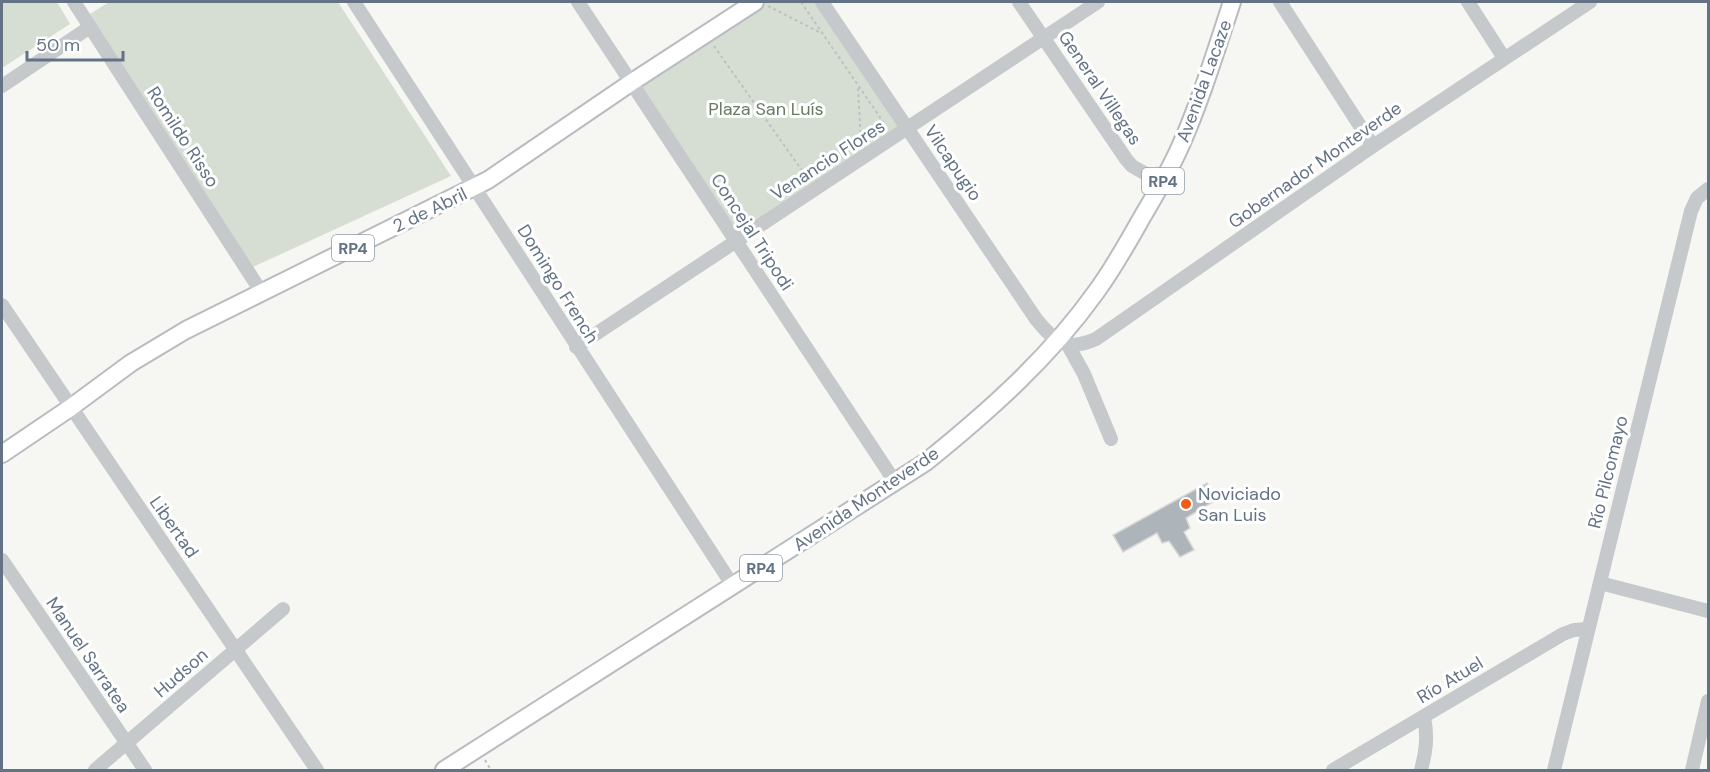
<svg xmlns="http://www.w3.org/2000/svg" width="1710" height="772" font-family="'DM Sans',sans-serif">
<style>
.green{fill:#d6ded3}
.building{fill:#adb5bb;stroke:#d7d7d5;stroke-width:1.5}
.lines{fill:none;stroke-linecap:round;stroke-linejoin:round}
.major-casing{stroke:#b8bcc0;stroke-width:20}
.path{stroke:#bfc0c3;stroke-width:2;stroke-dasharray:3 3;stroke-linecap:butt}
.minor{stroke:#c5c9cc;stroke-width:14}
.major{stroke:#fff;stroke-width:16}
.poi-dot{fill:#f05c18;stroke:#fff;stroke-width:2}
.labels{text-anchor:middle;stroke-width:6;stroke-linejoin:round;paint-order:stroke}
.shield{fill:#fff;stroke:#929daa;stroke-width:1.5}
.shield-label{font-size:16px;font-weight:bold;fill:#637385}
.street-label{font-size:18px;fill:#637385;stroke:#fff}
.park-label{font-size:18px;fill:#657c62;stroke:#fff}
.poi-label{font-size:18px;fill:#637385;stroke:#fff;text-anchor:start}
</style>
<rect width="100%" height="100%" fill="#f6f6f2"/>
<g class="green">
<path d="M2,2H57L70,24L2,68Z"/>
<path d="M109,2H338L451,176L253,267L90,14Z"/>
<path d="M755,2H822L908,128L736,241L632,82Z"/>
</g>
<path class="building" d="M1207,483L1216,500L1186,518L1190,528L1184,532L1194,550L1180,557L1169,541L1162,543L1157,533L1123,552L1113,535Z"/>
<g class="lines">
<defs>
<g id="major">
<path d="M2,454L70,408L131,363L186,330L488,180L632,82L755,2"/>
<path d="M444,770L926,462C988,412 1049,358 1096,292C1113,269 1127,244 1141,219C1155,195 1169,172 1180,147C1201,100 1216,50 1232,2"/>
</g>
</defs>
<use href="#major" class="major-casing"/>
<g class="path">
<path d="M801,2L886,126"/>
<path d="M768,6L821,33"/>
<path d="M714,46L808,179"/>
<path d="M858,88L861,142"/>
<path d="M485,760L491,770"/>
</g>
<g class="minor">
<path d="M74,2L262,293"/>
<path d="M354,2L733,586"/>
<path d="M578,2L895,482"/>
<path d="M822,2L1036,319C1055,342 1066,352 1096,339L1373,146L1590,2"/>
<path d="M1019,2L1126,159L1132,166L1162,183"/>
<path d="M1280,2L1373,146"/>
<path d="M1468,2L1504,58"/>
<path d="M2,86L90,27"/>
<path d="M2,305L317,770"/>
<path d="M1068,345L1084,374L1111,439"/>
<path d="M576,347L1098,2"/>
<path d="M2,560L145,770"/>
<path d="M1600,583L1708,611"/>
<path d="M95,770L283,609"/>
<path d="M1333,770L1563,634L1574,630L1588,629"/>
<path d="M1421,770C1426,751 1428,737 1424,717"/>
<path d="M1554,770L1691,211L1697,198L1708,189"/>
<path d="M1692,770L1708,701"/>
</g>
<use href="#major" class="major"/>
</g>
<circle class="poi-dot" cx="1186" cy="504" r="6"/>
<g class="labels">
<g class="shield">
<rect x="1142" y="168" width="42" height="26" rx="4.5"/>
<rect x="332" y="235" width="42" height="26" rx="4.5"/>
<rect x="740" y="555" width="42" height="26" rx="4.5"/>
</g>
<g class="shield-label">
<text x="1163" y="187">RP4</text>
<text x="353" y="254">RP4</text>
<text x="761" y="574">RP4</text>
</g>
<g class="street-label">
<text transform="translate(1204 81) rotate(-70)" y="6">Avenida Lacaze</text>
<text transform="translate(1100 88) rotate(56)" y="6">General Villegas</text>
<text transform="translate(183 137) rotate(57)" y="6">Romildo Risso</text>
<text transform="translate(828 160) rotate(-33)" y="6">Venancio Flores</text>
<text transform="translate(953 163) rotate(56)" y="6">Vilcapugio</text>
<text transform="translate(1315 165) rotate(-35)" y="6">Gobernador Monteverde</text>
<text transform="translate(430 210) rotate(-26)" y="6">2 de Abril</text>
<text transform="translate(752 232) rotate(57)" y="6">Concejal Tripodi</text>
<text transform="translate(558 284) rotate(58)" y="6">Domingo French</text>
<text transform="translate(1608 472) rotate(-76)" y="6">Río Pilcomayo</text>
<text transform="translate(866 499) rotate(-34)" y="6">Avenida Monteverde</text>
<text transform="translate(174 527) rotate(55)" y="6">Libertad</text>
<text transform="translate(88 655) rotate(56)" y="6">Manuel Sarratea</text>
<text transform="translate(181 673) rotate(-41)" y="6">Hudson</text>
<text transform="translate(1450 680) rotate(-31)" y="6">Río Atuel</text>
</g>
<g class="park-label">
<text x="766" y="115">Plaza San Luís</text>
</g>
<g class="poi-label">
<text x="1198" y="500">Noviciado<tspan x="1198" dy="21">San Luis</tspan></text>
</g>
</g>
<rect width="1710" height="772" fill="none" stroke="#637385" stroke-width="6"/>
<path d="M27 51v9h96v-9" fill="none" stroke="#637385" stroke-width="3"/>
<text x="36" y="51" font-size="18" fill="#637385" stroke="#ffffff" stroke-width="4.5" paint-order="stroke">50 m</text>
</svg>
